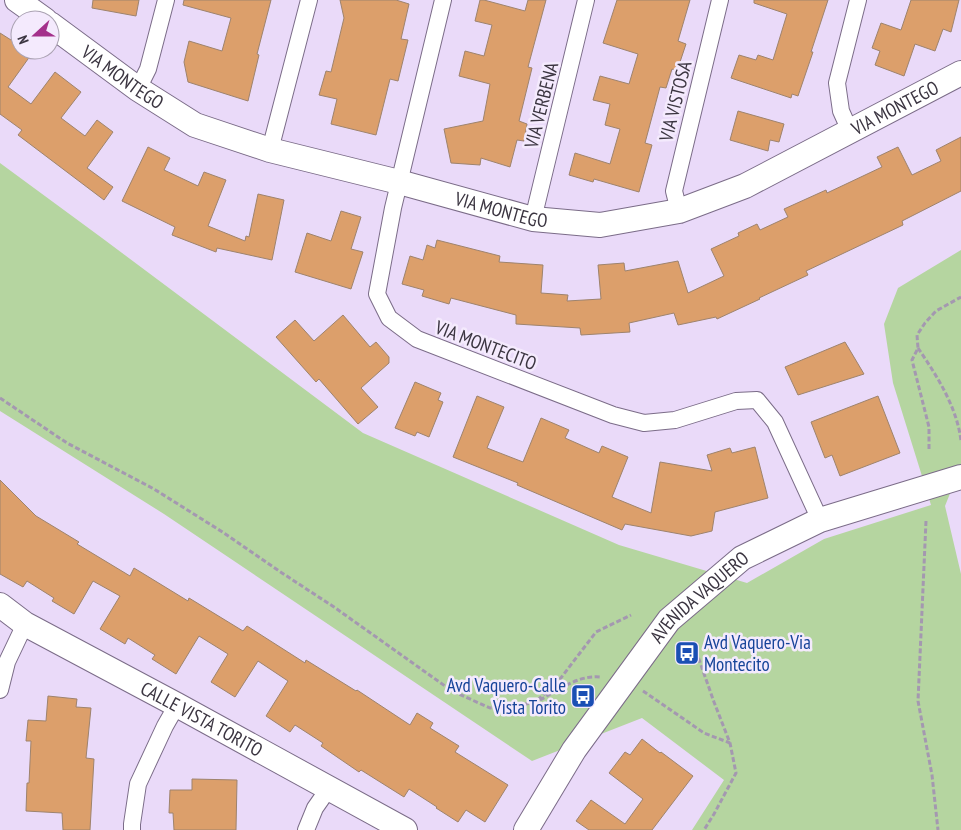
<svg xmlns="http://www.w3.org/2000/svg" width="961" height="830" font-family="'PT Sans Narrow',sans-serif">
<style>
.green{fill:#b5d5a0}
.building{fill:#dc9f6b;stroke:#9e836d}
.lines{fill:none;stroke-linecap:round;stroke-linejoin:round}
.street-casing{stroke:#7b6c88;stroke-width:18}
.secondary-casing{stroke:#7b6c88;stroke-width:26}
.path{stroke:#a498b0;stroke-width:3;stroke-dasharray:5 2.5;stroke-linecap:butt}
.street{stroke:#fff;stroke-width:16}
.secondary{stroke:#fff;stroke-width:24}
.labels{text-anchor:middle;stroke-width:5;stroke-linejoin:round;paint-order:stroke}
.street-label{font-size:19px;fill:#3b3541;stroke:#f4eafd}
.transit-label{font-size:19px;fill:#164399;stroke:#f4eafd;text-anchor:start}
</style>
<rect width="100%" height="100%" fill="#eadaf9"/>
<path class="green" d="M0,163L102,238L363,433L619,545L747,583L824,539L931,505L893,383L884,324L898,288L961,250V466L945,506L961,574V830H692L724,780L642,718L532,761L164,514L0,411Z"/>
<g class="building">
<path d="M93,0H139L136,16L92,8Z"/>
<path d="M184,0H271L257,54L259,55L248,101L188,82L184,62L189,41L222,51L231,18L183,5Z"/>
<path d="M340,0H396L409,4L401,39L408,40L398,81L390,79L376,135L331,124L337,99L319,95L326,71L331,72L344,18Z"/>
<path d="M480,0H484L525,11L528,0H546L528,67L532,68L519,121L527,124L524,141L517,140L510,167L481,158L480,165L451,163L444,129L483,121L490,84L459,76L465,51L484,56L492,25L475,21Z"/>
<path d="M617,0H690L678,41L686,44L677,71L672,69L666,88L660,87L645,143L652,145L639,192L594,179L593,182L569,175L575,153L610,164L620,129L605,125L610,104L593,100L600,76L629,84L638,54L603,43Z"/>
<path d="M754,0H828L811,52H813L798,96L792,94L791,98L731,78L739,55L756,60L758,55L773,60L787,14L754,3Z"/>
<path d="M911,0H959L951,32L943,29L935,51L915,44L904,76L875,65L880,51L872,48L881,23L901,30Z"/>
<path d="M0,33L11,40L13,38L20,43V50H30L33,52L8,87L31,104L55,72L81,92L61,118L85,136L97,120L113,132L87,168L113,187L104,200L18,135L22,130L0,114Z"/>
<path d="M738,111L784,124L779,142L770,140L768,151L730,140Z"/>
<path d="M961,137V191L902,221L903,225L806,271L808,275L759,298L760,299L717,319L716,317L678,325L674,313L629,323L630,332L581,335L580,328L516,324V315L451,298L449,304L422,296L424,290L402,284L410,256L423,260L427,245L435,248L437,240L500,256L499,262L543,265L541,293L568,295L567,301L601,299L598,265L624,263L625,271L678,261L688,293L724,276L711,249L739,236L738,233L757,224L760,230L788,217L784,209L826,190L827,193L882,167L877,157L898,147L912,175L941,161L936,150Z"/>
<path d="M148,147L170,158L164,170L198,186L204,172L226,180L208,226L245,241L246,236L249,237L258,194L284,200L272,260L217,248L216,252L172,235L175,227L122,201Z"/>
<path d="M341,211L361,217L351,249L363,252L351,289L295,272L307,233L331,241Z"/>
<path d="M343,315L370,347L376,342L389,357V363L361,388L378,407L358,424L319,379L316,382L276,337L295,320L314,341Z"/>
<path d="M845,342L864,374L798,395L785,367Z"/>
<path d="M415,382L441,393L438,400L443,402L429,437L417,432L415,436L395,428Z"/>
<path d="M477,396L504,407L487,448L523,462L541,418L569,430L565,438L599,453L602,446L628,457L612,497L651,513L660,462L712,471L707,455L730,448L732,453L755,447L768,498L715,512L712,531L691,536L625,524L622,530L517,485L518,483L453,457Z"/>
<path d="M878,396L900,453L840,476L832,455L825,458L811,422Z"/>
<path d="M0,480L36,516L79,542L77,544L130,576L134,568L188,601L189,598L243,631L247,626L305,663L306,660L356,691L357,690L410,725L417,713L433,723L430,728L459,746L455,752L508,785L485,822L466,810L458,822L436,808L437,807L409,789L404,797L361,770L359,772L321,746L323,743L295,725L290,732L266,716L288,681L258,661L235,697L211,682L228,654L199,636L176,674L152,659L155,655L128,638L125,644L100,629L120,596L93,581L74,614L52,601L54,598L27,581L23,587L0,574Z"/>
<path d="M48,696L77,699L76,707L91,708L86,758L94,759L90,830H63L62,813L26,811L27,783H29L31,741H26L28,720L46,721Z"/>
<path d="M642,739L660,753L661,752L693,776L652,830H589L576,821L591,800L625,824L643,799L609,773L625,752L630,755Z"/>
<path d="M192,779L237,780L236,830H174L173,813H169L170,790H192Z"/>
</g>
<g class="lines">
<defs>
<g id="street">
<path d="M443,0L393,208L377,294L389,318L417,339L613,415L644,423L675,420L736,401L757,400L775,422L820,520"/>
<path d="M138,89L148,69L166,0"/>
<path d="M850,131L841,111L837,83L858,0"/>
<path d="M270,150L309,0"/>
<path d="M679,211L674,191L720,0"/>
<path d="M533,219L586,0"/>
<path d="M0,690L7,662L25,624"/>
<path d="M132,830V824L138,784L165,726L177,705"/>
<path d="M306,830L315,808L329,788"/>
</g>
<g id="secondary">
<path d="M17,0L45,20"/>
<path id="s1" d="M50,24L138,89L195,125L270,150L399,182L533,219L600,225L679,211L745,186L961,73"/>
<path id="s2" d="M0,605L25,624L177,705L405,830"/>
<path id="s3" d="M526,830L574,750L669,620L742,558L820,520L961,477"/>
</g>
</defs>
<use href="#street" class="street-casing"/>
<use href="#secondary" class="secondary-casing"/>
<g class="path">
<path d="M918,348C937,376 957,407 961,441"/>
<path d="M0,398L67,443L154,489L224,533L282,573L334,607L452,691L490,708L534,703L557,683L596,632L631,615"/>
<path d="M929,449V427L912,360L918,348L917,335L925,323L936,311L961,297"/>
<path d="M926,521L918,701L932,775L938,830"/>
<path d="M696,651L714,702L730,743L736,773L714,814L704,830"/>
<path d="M643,691L704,733L730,743"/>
<path d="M540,700C558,690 578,675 600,677"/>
</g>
<use href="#street" class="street"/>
<use href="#secondary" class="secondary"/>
</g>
<defs>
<symbol id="bus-square" viewBox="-11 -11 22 22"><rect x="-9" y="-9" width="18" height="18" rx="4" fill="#1a4fb4" stroke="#f4eafd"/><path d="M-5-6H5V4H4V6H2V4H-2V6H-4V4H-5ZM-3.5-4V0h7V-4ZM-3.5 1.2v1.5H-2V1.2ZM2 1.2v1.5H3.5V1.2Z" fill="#fff"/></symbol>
</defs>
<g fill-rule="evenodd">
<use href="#bus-square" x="673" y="639" width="28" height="28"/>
<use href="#bus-square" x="569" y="682" width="28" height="28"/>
</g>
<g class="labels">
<g class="street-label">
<text dy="7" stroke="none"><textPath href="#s1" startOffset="90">VIA MONTEGO</textPath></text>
<text transform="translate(675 101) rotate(-76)" y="7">VIA VISTOSA</text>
<text transform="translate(541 105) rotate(-76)" y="7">VIA VERBENA</text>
<text dy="7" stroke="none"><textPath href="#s1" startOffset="915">VIA MONTEGO</textPath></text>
<text dy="7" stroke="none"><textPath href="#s1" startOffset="495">VIA MONTEGO</textPath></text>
<text transform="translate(486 345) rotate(21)" y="7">VIA MONTECITO</text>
<text dy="7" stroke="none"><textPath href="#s3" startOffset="292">AVENIDA VAQUERO</textPath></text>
<text dy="7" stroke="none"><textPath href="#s2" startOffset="232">CALLE VISTA TORITO</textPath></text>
</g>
<g class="transit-label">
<text x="704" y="649">Avd Vaquero-Via<tspan x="704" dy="22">Montecito</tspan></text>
<text x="566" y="692" text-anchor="end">Avd Vaquero-Calle<tspan x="566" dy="22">Vista Torito</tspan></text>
</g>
</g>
<g transform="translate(35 35) rotate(249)"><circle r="24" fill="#f4eafd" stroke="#aaa2b2"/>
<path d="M0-4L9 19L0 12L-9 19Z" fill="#a4308b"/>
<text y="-8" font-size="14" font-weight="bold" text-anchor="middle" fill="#3b3541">N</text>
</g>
</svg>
